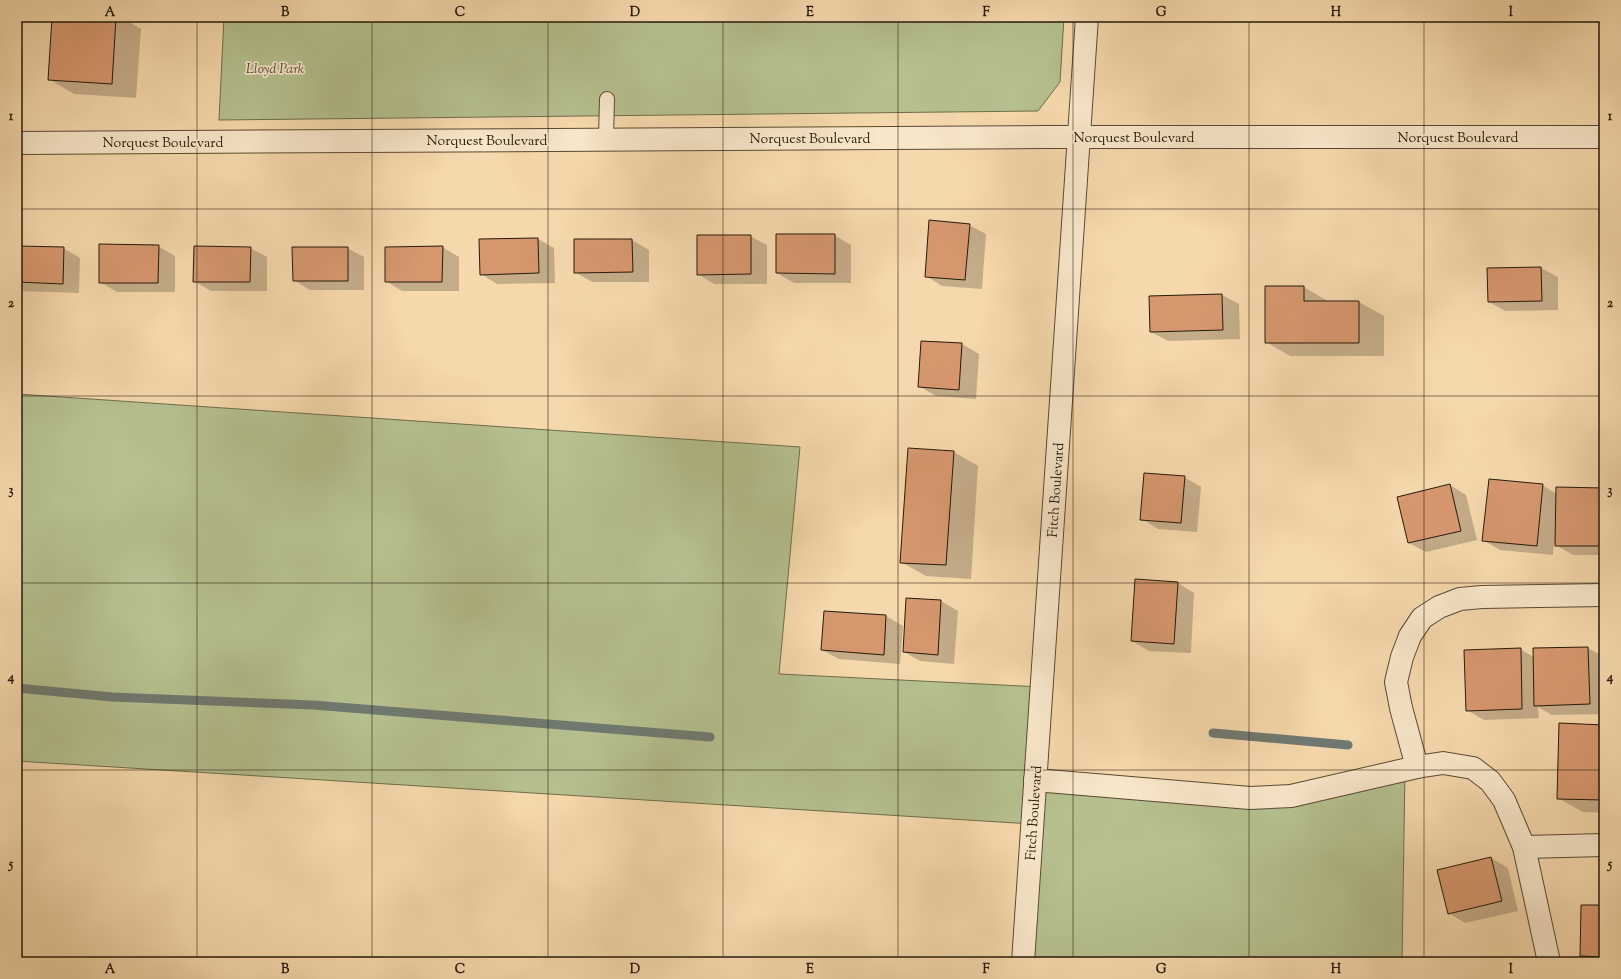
<svg xmlns="http://www.w3.org/2000/svg" width="1621" height="979" font-family="'Sorts Mill Goudy',serif">
<style>
.green{fill:#b5c08e;stroke:#6e6d4c}
.shadow{fill:#0003}
.lines{fill:none;stroke-linecap:round;stroke-linejoin:round}
.stream{stroke:#6f7970;stroke-width:9}
.building{fill:#d6976f;stroke:#261a0a}
.service-casing{stroke:#5a4a32;stroke-width:16}
.minor-casing{stroke:#5a4a32;stroke-width:24}
.service{stroke:#f8e6c9;stroke-width:14}
.minor{stroke:#f8e6c9;stroke-width:22}
.grid{fill:none;stroke:#261a0a;stroke-width:1;stroke-opacity:0.55}
.labels{text-anchor:middle;stroke-width:3.5;stroke-linejoin:round;paint-order:stroke}
.park-label{font-size:14px;font-style:italic;fill:#514c32;stroke:#f8e6c9}
.street-label{font-size:14px;fill:#261a0a;stroke:#f8e6c9}
.neatline{fill:none;stroke:#261a0a;stroke-width:1.5}
.grid-label{font-size:13px;text-anchor:middle;font-weight:bold;fill:#261a0a}
</style>
<rect width="100%" height="100%" fill="#f5d8ac"/>
<filter id="stains"><feTurbulence type="fractalNoise" baseFrequency=".005" numOctaves="4"/><feColorMatrix values="0 0 0 0 .2 0 0 0 0 .09 0 0 0 0 .02 0 0 0 .5 -.17"/></filter>
<radialGradient id="worn" r=".72"><stop offset=".6" stop-color="#630" stop-opacity="0"/><stop offset="1" stop-color="#630" stop-opacity=".3"/></radialGradient>
<g class="green">
<path d="M224,17H1064L1060,82L1038,111L219,120Z"/>
<path d="M17,394L800,447L779,674L1042,687L1035,780L1250,798L1405,770L1402,962H1023L1032,824L17,761Z"/>
</g>
<g class="shadow">
<path d="M53,17H120L141,29L136,98L74,94L49,79Z"/>
<path d="M969,225L986,234L982,289L942,286L926,276Z"/>
<path d="M834,235L851,245V283H794L777,273Z"/>
<path d="M750,236L767,245V284H714L698,274Z"/>
<path d="M538,239L554,248L555,283L497,284L481,274Z"/>
<path d="M575,240H632L649,250V282H592L575,272Z"/>
<path d="M158,246L175,256V292H117L100,282Z"/>
<path d="M17,247L63,248L80,258L79,293L17,291Z"/>
<path d="M442,247L459,257V291H402L386,281Z"/>
<path d="M250,248L267,257V291H211L194,281Z"/>
<path d="M347,248L364,257V290H310L294,280Z"/>
<path d="M1541,268L1558,277V310L1505,311L1489,302L1488,269Z"/>
<path d="M1304,287L1329,302H1359L1384,316V356H1290L1266,342Z"/>
<path d="M1222,295L1239,304L1240,339L1168,341L1151,332L1150,297Z"/>
<path d="M922,342L962,344L979,354L976,399L936,396L919,386Z"/>
<path d="M954,452L978,466L971,579L926,576L901,562Z"/>
<path d="M1184,477L1201,487L1197,532L1158,529L1142,519Z"/>
<path d="M1450,485L1466,495L1477,540L1426,552L1409,543L1398,497Z"/>
<path d="M1542,485L1557,494L1604,489V555H1573L1554,544L1553,555L1500,550L1483,540Z"/>
<path d="M1178,583L1194,593L1191,653L1149,651L1132,641Z"/>
<path d="M907,599L941,601L958,611L954,664L920,661L904,652Z"/>
<path d="M825,612L886,616L903,626L900,664L839,659L822,650Z"/>
<path d="M1588,648L1604,657V714L1552,715L1538,707L1539,718L1484,720L1467,710L1520,649L1534,657Z"/>
<path d="M1604,726V813L1583,812L1558,798Z"/>
<path d="M1491,858L1508,868L1518,911L1465,923L1449,913Z"/>
<path d="M1604,906V962H1592L1581,956Z"/>
</g>
<g class="lines">
<g class="stream">
<path d="M17,688L112,697L313,705L710,737"/>
<path d="M1213,733L1348,745"/>
</g>
</g>
<g class="building">
<path d="M52,17H116L112,84L48,80Z"/>
<path d="M929,220L970,224L965,280L925,277Z"/>
<path d="M776,234H835V274L776,273Z"/>
<path d="M697,235H751V274L697,275Z"/>
<path d="M538,238L539,273L480,275L479,239Z"/>
<path d="M574,239H632L633,272L574,273Z"/>
<path d="M99,244L159,245L158,283H99Z"/>
<path d="M17,246L64,247L63,284L17,282Z"/>
<path d="M194,246L251,247L250,282H193Z"/>
<path d="M443,246L442,282H385V247Z"/>
<path d="M292,247H348V281H293Z"/>
<path d="M1541,267L1542,301L1488,302L1487,268Z"/>
<path d="M1265,286H1304V301H1359V343H1265Z"/>
<path d="M1222,294L1223,330L1150,332L1149,296Z"/>
<path d="M921,341L962,343L959,390L918,387Z"/>
<path d="M908,448L954,451L946,565L900,563Z"/>
<path d="M1144,473L1185,476L1181,523L1140,520Z"/>
<path d="M1489,479L1543,484L1537,546L1482,541Z"/>
<path d="M1450,484L1461,531L1408,543L1397,497Z"/>
<path d="M1556,487L1604,488V546H1555Z"/>
<path d="M1135,579L1178,582L1174,644L1131,641Z"/>
<path d="M906,598L941,600L938,655L903,652Z"/>
<path d="M824,611L886,615L884,655L821,650Z"/>
<path d="M1588,647L1590,704L1534,706L1533,648Z"/>
<path d="M1521,648L1522,709L1466,711L1464,650Z"/>
<path d="M1559,723L1604,725V800L1557,799Z"/>
<path d="M1491,857L1502,901L1448,914L1437,870Z"/>
<path d="M1581,905H1604V957L1580,956Z"/>
</g>
<g class="lines">
<defs>
<path id="service" d="M606,139L607,99"/>
<g id="minor">
<path d="M17,143L1046,137H1604"/>
<path d="M1417,767L1401,708L1396,682L1402,657L1410,636L1422,618L1439,607L1460,599L1482,597L1604,595"/>
<path d="M1035,780L1250,798L1291,796L1417,767L1443,763L1473,768L1490,781L1504,800L1524,847L1549,962"/>
<path d="M1524,847L1604,845"/>
<path d="M1023,962L1087,17"/>
</g>
</defs>
<use href="#service" class="service-casing"/>
<use href="#minor" class="minor-casing"/>
<use href="#service" class="service"/>
<use href="#minor" class="minor"/>
</g>
<path class="grid" d="M197,17V962M372,17V962M548,17V962M723,17V962M898,17V962M1073,17V962M1249,17V962M1424,17V962M17,209H1604M17,396H1604M17,583H1604M17,770H1604"/>
<g class="labels">
<g class="park-label">
<text x="275" y="73">Lloyd Park</text>
</g>
<g class="street-label">
<text x="1134" y="142">Norquest Boulevard</text>
<text x="1458" y="142">Norquest Boulevard</text>
<text x="810" y="143">Norquest Boulevard</text>
<text x="487" y="145">Norquest Boulevard</text>
<text x="163" y="147">Norquest Boulevard</text>
<text transform="translate(1055 490) rotate(-86)" y="5">Fitch Boulevard</text>
<text transform="translate(1033 813) rotate(-86)" y="5">Fitch Boulevard</text>
</g>
</g>
<rect width="1621" height="979" fill="none" stroke="#f5d8ac" stroke-width="44"/>
<rect x="22" y="22" width="1577" height="935" class="neatline"/>
<g class="grid-label">
<text x="110" y="16">A</text>
<text x="285" y="16">B</text>
<text x="460" y="16">C</text>
<text x="635" y="16">D</text>
<text x="810" y="16">E</text>
<text x="986" y="16">F</text>
<text x="1161" y="16">G</text>
<text x="1336" y="16">H</text>
<text x="1511" y="16">I</text>
<text x="11" y="120">1</text>
<text x="1610" y="120">1</text>
<text x="11" y="307">2</text>
<text x="1610" y="307">2</text>
<text x="11" y="494">3</text>
<text x="1610" y="494">3</text>
<text x="11" y="681">4</text>
<text x="1610" y="681">4</text>
<text x="11" y="868">5</text>
<text x="1610" y="868">5</text>
<text x="110" y="973">A</text>
<text x="285" y="973">B</text>
<text x="460" y="973">C</text>
<text x="635" y="973">D</text>
<text x="810" y="973">E</text>
<text x="986" y="973">F</text>
<text x="1161" y="973">G</text>
<text x="1336" y="973">H</text>
<text x="1511" y="973">I</text>
</g>
<rect width="100%" height="100%" filter="url(#stains)"/>
<rect width="100%" height="100%" fill="url(#worn)"/>
</svg>
